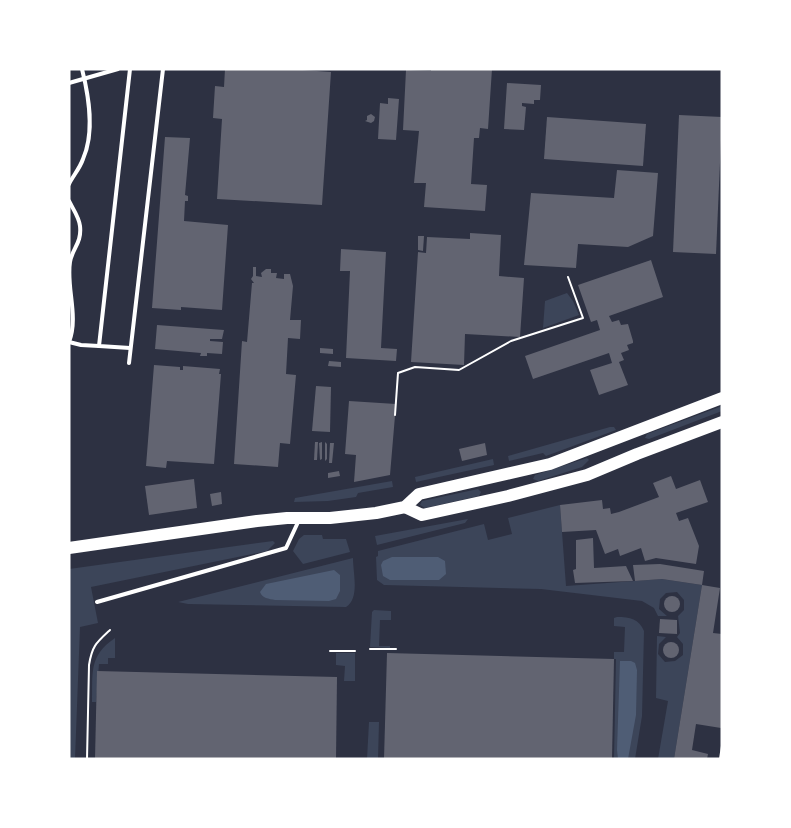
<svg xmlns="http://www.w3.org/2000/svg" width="791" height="828" font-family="Ubuntu,sans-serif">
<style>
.green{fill:#3c4559}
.water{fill:#4f5d75}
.building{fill:#626471}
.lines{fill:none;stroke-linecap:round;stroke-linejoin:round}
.path{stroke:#fff;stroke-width:2}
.service{stroke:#fff;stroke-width:4}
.secondary{stroke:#fff;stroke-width:12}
</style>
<rect width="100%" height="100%" fill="#2d3142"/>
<g class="green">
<path d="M567,293L573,301L579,315L543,328L545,301Z"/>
<path d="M722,406V411L649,439L645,438L647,434Z"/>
<path d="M610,427H614L616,430L546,456L543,453L509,461L508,456Z"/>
<path d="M587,458L589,460L582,467L538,481L533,479L535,475Z"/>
<path d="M493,459L494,465L416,482L415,477Z"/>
<path d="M392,481L393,487L358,493L356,497L328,501L294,502L295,498Z"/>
<path d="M478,489L481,492L479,496L425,508L420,505L422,501Z"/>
<path d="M560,505L566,586L662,579L702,585L674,759H658L668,701L656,698L657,636L666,637L659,644L658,654L665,662L675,661L683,655V644L677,637L680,633L678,616L684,610V600L677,592L666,593L660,599L659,609L667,616H658L654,608L642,601L541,589L384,585L377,580L376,557L378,556V551L484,524L488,540L512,534L508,518Z"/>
<path d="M468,519L465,523L377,545L375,536Z"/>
<path d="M304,535H322L323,539H346L350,552L303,564L293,551L299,539Z"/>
<path d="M273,541L275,543L267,551L91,587L98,623L80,627L75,759H69V569Z"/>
<path d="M353,558C353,573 360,598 346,607L188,604L178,602Z"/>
<path d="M374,610L391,611V620H380L379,646H390V648L370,647L372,612Z"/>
<path d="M617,617C630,617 639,619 644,631L642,716L635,759H614L616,659H614V652H624L625,627L614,626V618Z"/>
<path d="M115,638V658H108V664H99L96,702H92C93,674 88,656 115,638Z"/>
<path d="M336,653H355V681H344L345,666L336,665Z"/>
<path d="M369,722H379L378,759H367Z"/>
</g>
<g class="water">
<path d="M392,557H438L445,561L446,574L439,580H390L383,576L381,565L383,561Z"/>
<path d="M334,570L340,575V591L336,599L329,601L275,600C269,599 262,598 260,592L266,584Z"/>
<path d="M620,661H631L635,663L637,670L636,715L628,759H618L617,750Z"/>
</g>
<g class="building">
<path d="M225,69H289L331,72L322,205L217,199L222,119L213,118L215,86L224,87Z"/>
<path d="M431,69H492L488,129L480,128L479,138H474L471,184L487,185L485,211L424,207L426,183H414L419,131L403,130L406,70L431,71Z"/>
<path d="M507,83L541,85L540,100H534V104L522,103V106L526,107L524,130L504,129Z"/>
<path d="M388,98L399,99L396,140L378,139L380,103L388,104Z"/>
<path d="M371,114L375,117L374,121L371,123L365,121L367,120V116Z"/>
<path d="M679,115L722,117L716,254L673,252Z"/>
<path d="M547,117L646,124L643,166L544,159Z"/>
<path d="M165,137L190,138L185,195L188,196V201H185L184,221L228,225L222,310L181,307V310L152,308Z"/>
<path d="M617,170L658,173L653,236L628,247L578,244L576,268L524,265L531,193L614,198Z"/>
<path d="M470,233L501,235L499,276L524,278L520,337L465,334L464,365L411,362L418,252L426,253L427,237L470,239Z"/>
<path d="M418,236H424L423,251L418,250Z"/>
<path d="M341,249L386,252L381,348L397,349L396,361L346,358L350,271H340Z"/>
<path d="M651,260L663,297L609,316L612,322L619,320L621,325L628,324L633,341V343L627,345L629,350L621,353L624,360L619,362L628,385L599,395L590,370L612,363L609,353L533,379L525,356L600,330L597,320L591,322L578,285Z"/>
<path d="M253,267H256V276L262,277L261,273L266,269H271V273H277L276,278L284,279V274H290L293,286L290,320H301L300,339L288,338L286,374L296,375L290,444L280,443L278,467L234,464L242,341L247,342L252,283H254L251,279L253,276Z"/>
<path d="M157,325L224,330L222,339H210V341L223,342L222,354L207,353V356H200L201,353L155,349Z"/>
<path d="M320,348L333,349V354L320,353Z"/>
<path d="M329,361L341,362V367L328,366Z"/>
<path d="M154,365L180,367V370H183V366L220,369L219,374H221L214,464L167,461L166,468L146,466Z"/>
<path d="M316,386L331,387L330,432L312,431Z"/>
<path d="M349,401L396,404L390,475L354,482L356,455L345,454Z"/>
<path d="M315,442H318L317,460H314Z"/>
<path d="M322,442V459L320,460L319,443Z"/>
<path d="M325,442L327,444V459L325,461Z"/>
<path d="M330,443H334L332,463H329Z"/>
<path d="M485,443L487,455L462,461L459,449Z"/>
<path d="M339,471L340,476L328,478V473Z"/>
<path d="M671,476L676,489L700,480L708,502L676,513L679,521L688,518L699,546L696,564L656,558L645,561L641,548L620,556L618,549L605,554L596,530L562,532L560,505L602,500L603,509L610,508L611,514L619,512L659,497L653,483Z"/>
<path d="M194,479L197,508L149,515L145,486Z"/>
<path d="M221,492L222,504L212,506L210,494Z"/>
<path d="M593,538L594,568L626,566L633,581L575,583L573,570L576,569V540Z"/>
<path d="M660,564L704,571L702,585L662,579L635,581L633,565Z"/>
<path d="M702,585L720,588L713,633L722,634V721L721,728L696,724L692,750L708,754L707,759H674Z"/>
<circle cx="672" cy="604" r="8"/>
<path d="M660,619L677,620V634L659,633Z"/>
<circle cx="671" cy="650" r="8"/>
<path d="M387,653L614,659L612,759H384Z"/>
<path d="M97,671L337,677L336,759H95Z"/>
</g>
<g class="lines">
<g class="path">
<path d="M395,415L398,373L415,367L459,370L511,341L583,318L568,277"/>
<path d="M370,649H396"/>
<path d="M330,651H355"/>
<path d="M87,759L89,665C92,646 96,643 110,630"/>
<path d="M720,759L722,746"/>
</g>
<g class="service">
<path d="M130,69L99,346L130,348"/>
<path d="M69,83L118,69"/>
<path d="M69,184C73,176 80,168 83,159C95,132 89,97 82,69"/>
<path d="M69,201C73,209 79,217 80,226C82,243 72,249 70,262C66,288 79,316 69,342"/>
<path d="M69,342L81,345L99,346"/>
<path d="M129,363L163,69"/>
<path d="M97,602L286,548L299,520"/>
</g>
<g class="secondary">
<path d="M405,507L422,515L508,496L587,475L637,454L722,422"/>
<path d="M69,548L257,521L287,518H330L376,513L405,507L419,494L550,464L722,398"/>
</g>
</g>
<rect width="791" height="828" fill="none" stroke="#ffffff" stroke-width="141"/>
</svg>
